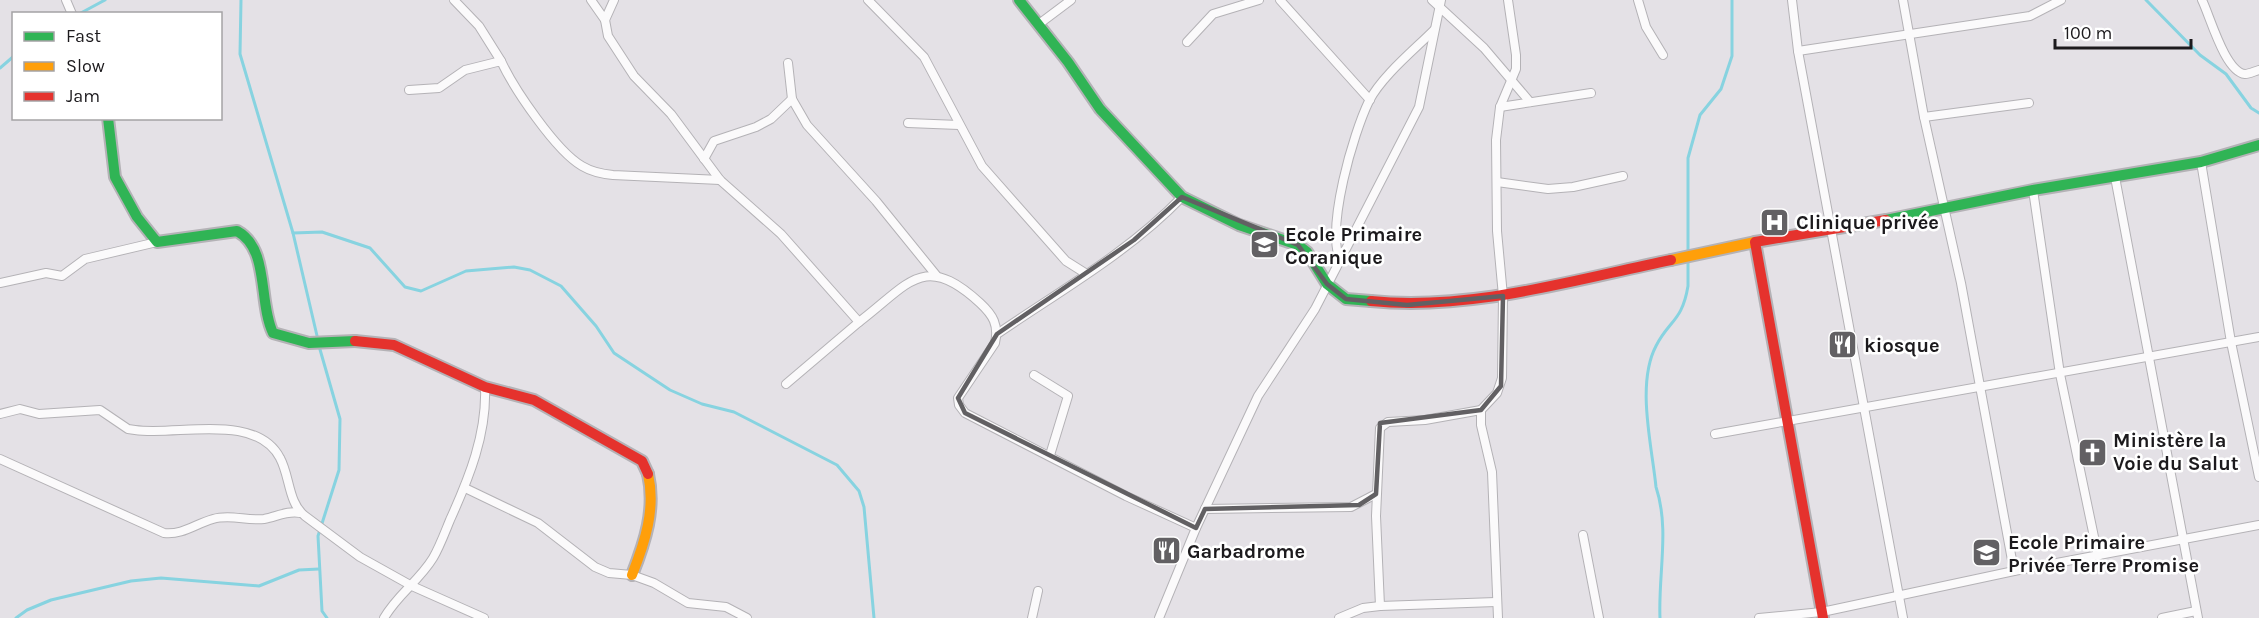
<svg xmlns="http://www.w3.org/2000/svg" width="2259" height="618" font-family="Karla,sans-serif">
<style>
.lines{fill:none;stroke-linecap:round;stroke-linejoin:round}
.stream{stroke:#87d3e0;stroke-width:3}
.street-casing{stroke:#b4b2b6;stroke-width:10}
.fast-casing{stroke:#b4b2b6;stroke-width:14}
.slow-casing{stroke:#b4b2b6;stroke-width:14}
.jam-casing{stroke:#b4b2b6;stroke-width:14}
.street{stroke:#fbfafb;stroke-width:8}
.fast{stroke:#30b455;stroke-width:10}
.slow{stroke:#ff9f0a;stroke-width:10}
.jam{stroke:#e5322d;stroke-width:10}
.marked{fill:none;stroke:#626063;stroke-width:4.5;stroke-linejoin:round}
.labels{text-anchor:middle;stroke-width:5;stroke-linejoin:round;paint-order:stroke}
.poi-label{font-size:20px;font-weight:bold;fill:#1c1a1d;stroke:#fff;text-anchor:start}
</style>
<rect width="100%" height="100%" fill="#e4e1e6"/>
<g class="lines">
<g class="stream">
<path d="M241,0L240,54L293,233L318,340"/>
<path d="M2146,0L2200,55L2226,74L2251,108L2259,113"/>
<path d="M79,14L105,0"/>
<path d="M0,68L14,56"/>
<path d="M293,233L322,232L370,248L405,287L421,291L466,271L514,267L530,270L561,286L596,326L614,353L670,390L702,404L734,412L837,465L859,491L864,507L874,618"/>
<path d="M319,346L340,419L339,470L318,536L322,611L327,618"/>
<path d="M16,618L27,610L51,600L131,581L161,578L259,586L299,570L319,569"/>
<path d="M1660,618C1658,575 1670,529 1656,487C1652,446 1636,384 1656,346C1669,320 1682,322 1688,286V158L1700,115L1721,89L1732,56V0"/>
</g>
<defs>
<g id="street">
<path d="M66,0L72,14"/>
<path d="M454,0L479,26L501,61"/>
<path d="M591,0L605,20"/>
<path d="M614,0L605,20L608,36L634,76L671,114L720,180L781,234L859,322L786,384"/>
<path d="M868,0L924,57L982,166L1066,261L1085,273"/>
<path d="M1280,0L1370,100"/>
<path d="M1432,0L1484,48L1530,102"/>
<path d="M1638,0L1646,27L1663,55"/>
<path d="M1792,0L1798,51L1903,618"/>
<path d="M1903,0L1924,117L1961,283L2014,571"/>
<path d="M2202,0C2210,16 2225,72 2245,74C2249,74 2255,71 2259,70"/>
<path d="M1039,24L1071,0"/>
<path d="M1187,42L1213,14L1259,0"/>
<path d="M1798,51L2030,16L2061,0"/>
<path d="M788,63L792,99L807,125L876,201L936,275"/>
<path d="M409,90L439,88L465,70L501,61C514,89 556,151 582,166C592,172 602,174 613,175L720,180"/>
<path d="M1500,107L1591,93"/>
<path d="M1924,117L2029,103"/>
<path d="M908,123L959,125"/>
<path d="M704,159L714,141L756,127L771,119L792,99"/>
<path d="M2201,162L2231,342L2259,477"/>
<path d="M2115,177L2198,618"/>
<path d="M1497,182L1548,189L1573,187L1623,176"/>
<path d="M2033,190L2060,374L2098,556"/>
<path d="M1340,260C1326,227 1353,134 1369,101C1382,76 1414,50 1434,30"/>
<path d="M0,283L46,273L62,276L85,259L157,242"/>
<path d="M859,322C909,284 924,251 980,303C993,315 999,325 995,343L958,398L959,405L965,413L1126,496L1196,528"/>
<path d="M997,334C1060,291 1129,252 1182,197"/>
<path d="M1034,375L1068,396L1050,455"/>
<path d="M0,414L20,409L39,414L100,410L128,429L135,430C178,436 256,412 280,458C290,476 288,503 305,516L360,557L412,586L484,618"/>
<path d="M1715,434L2259,337"/>
<path d="M0,459L164,533C183,535 195,524 213,519C230,514 247,521 264,519C276,517 288,510 300,513"/>
<path d="M465,488L538,523L595,567L609,573L632,575L654,583L688,603L726,607L747,618"/>
<path d="M1205,509L1351,507L1376,494"/>
<path d="M1583,535L1599,618"/>
<path d="M1380,606L1376,516L1380,428L1388,422L1425,420L1481,410"/>
<path d="M384,618C397,595 419,581 433,558C440,546 445,532 450,520C469,478 487,434 485,387"/>
<path d="M1032,618L1038,591"/>
<path d="M1159,618L1196,528L1258,396L1315,309L1419,107L1441,0"/>
<path d="M1339,618L1363,608L1380,606L1496,602"/>
<path d="M1498,618L1492,472L1481,425V410L1497,393L1502,378L1503,296L1497,231L1496,140L1500,107L1516,69V55L1508,0"/>
<path d="M1759,618L1822,612L2014,571L2259,525"/>
<path d="M2162,618L2196,611"/>
</g>
<g id="fast">
<path d="M1019,0L1068,62L1100,109L1182,197L1239,225L1298,245L1307,252L1327,284L1346,299L1371,301"/>
<path d="M108,118L115,177L137,217L157,242L237,231C270,249 258,302 273,333L309,343L355,341"/>
<path d="M1886,220L2033,190L2201,162L2259,145"/>
</g>
<g id="slow">
<path d="M1671,260L1755,242"/>
<path d="M632,575C645,542 656,509 648,474"/>
</g>
<g id="jam">
<path d="M1371,301C1472,311 1573,280 1671,260"/>
<path d="M355,341L394,345L485,387L534,400L642,461L648,474"/>
<path d="M1823,618L1755,242L1886,220"/>
</g>
</defs>
<use href="#street" class="street-casing"/>
<use href="#fast" class="fast-casing"/>
<use href="#slow" class="slow-casing"/>
<use href="#jam" class="jam-casing"/>
<use href="#street" class="street"/>
<use href="#fast" class="fast"/>
<use href="#slow" class="slow"/>
<use href="#jam" class="jam"/>
</g>
<path class="marked" d="M1182,197L1298,245L1327,284L1346,299L1407,305L1503,296L1501,386L1481,410L1380,423L1376,494L1359,505L1205,509L1196,528L965,413L958,398L997,334L1134,240Z"/>
<defs>
<symbol id="hospital-square" viewBox="-11 -11 22 22"><rect x="-9" y="-9" width="18" height="18" rx="4" fill="#626063" stroke="#fff"/><path d="M-5-5h3v3.5h4V-5h3V5h-3V1.5h-4V5h-3Z" fill="#fff"/></symbol>
<symbol id="school-square" viewBox="-11 -11 22 22"><rect x="-9" y="-9" width="18" height="18" rx="4" fill="#626063" stroke="#fff"/><path d="M0-5L7-2L0 1L-7-2ZM-4 1L0 2.5L4 1V4Q0 6-4 4Z" fill="#fff"/></symbol>
<symbol id="restaurant-square" viewBox="-11 -11 22 22"><rect x="-9" y="-9" width="18" height="18" rx="4" fill="#626063" stroke="#fff"/><path d="M-5-6h1v4h1v-4h1v4h1v-4h1v5L-1.5 .5V6h-2V.5L-5-1ZM5-6V6H3V1.5H1.5Q1.5-4 5-6Z" fill="#fff"/></symbol>
<symbol id="church-square" viewBox="-11 -11 22 22"><rect x="-9" y="-9" width="18" height="18" rx="4" fill="#626063" stroke="#fff"/><path d="M-1.2-6h2.4v3.5h3.3v2.4h-3.3V6h-2.4V-.1h-3.3v-2.4h3.3Z" fill="#fff"/></symbol>
</defs>
<g fill-rule="evenodd">
<use href="#hospital-square" x="1758" y="206" width="33" height="33"/>
<use href="#school-square" x="1248" y="228" width="33" height="33"/>
<use href="#restaurant-square" x="1826" y="328" width="33" height="33"/>
<use href="#church-square" x="2076" y="436" width="33" height="33"/>
<use href="#restaurant-square" x="1150" y="534" width="33" height="33"/>
<use href="#school-square" x="1970" y="536" width="33" height="33"/>
</g>
<g class="labels">
<g class="poi-label">
<text x="1796" y="229">Clinique privée</text>
<text x="1285" y="241">Ecole Primaire<tspan x="1285" dy="23">Coranique</tspan></text>
<text x="1864" y="352">kiosque</text>
<text x="2113" y="447">Ministère la<tspan x="2113" dy="23">Voie du Salut</tspan></text>
<text x="2008" y="549">Ecole Primaire<tspan x="2008" dy="23">Privée Terre Promise</tspan></text>
<text x="1187" y="558">Garbadrome</text>
</g>
</g>
<rect x="12" y="12" width="210" height="108" fill="#ffffff" stroke="#a4a3a5" stroke-width="1.5"/>
<rect x="24" y="32" width="30" height="9" fill="#30b455" stroke="#a4a3a5" stroke-width="1.5"/>
<text x="66" y="42" font-size="18" fill="#1c1a1d">Fast</text>
<rect x="24" y="62" width="30" height="9" fill="#ff9f0a" stroke="#a4a3a5" stroke-width="1.5"/>
<text x="66" y="72" font-size="18" fill="#1c1a1d">Slow</text>
<rect x="24" y="92" width="30" height="9" fill="#e5322d" stroke="#a4a3a5" stroke-width="1.5"/>
<text x="66" y="102" font-size="18" fill="#1c1a1d">Jam</text>
<path d="M2055 39v9h136v-9" fill="none" stroke="#1c1a1d" stroke-width="3"/>
<text x="2064" y="39" font-size="18" fill="#1c1a1d" stroke="#ffffff" stroke-width="4.5" paint-order="stroke">100 m</text>
</svg>
